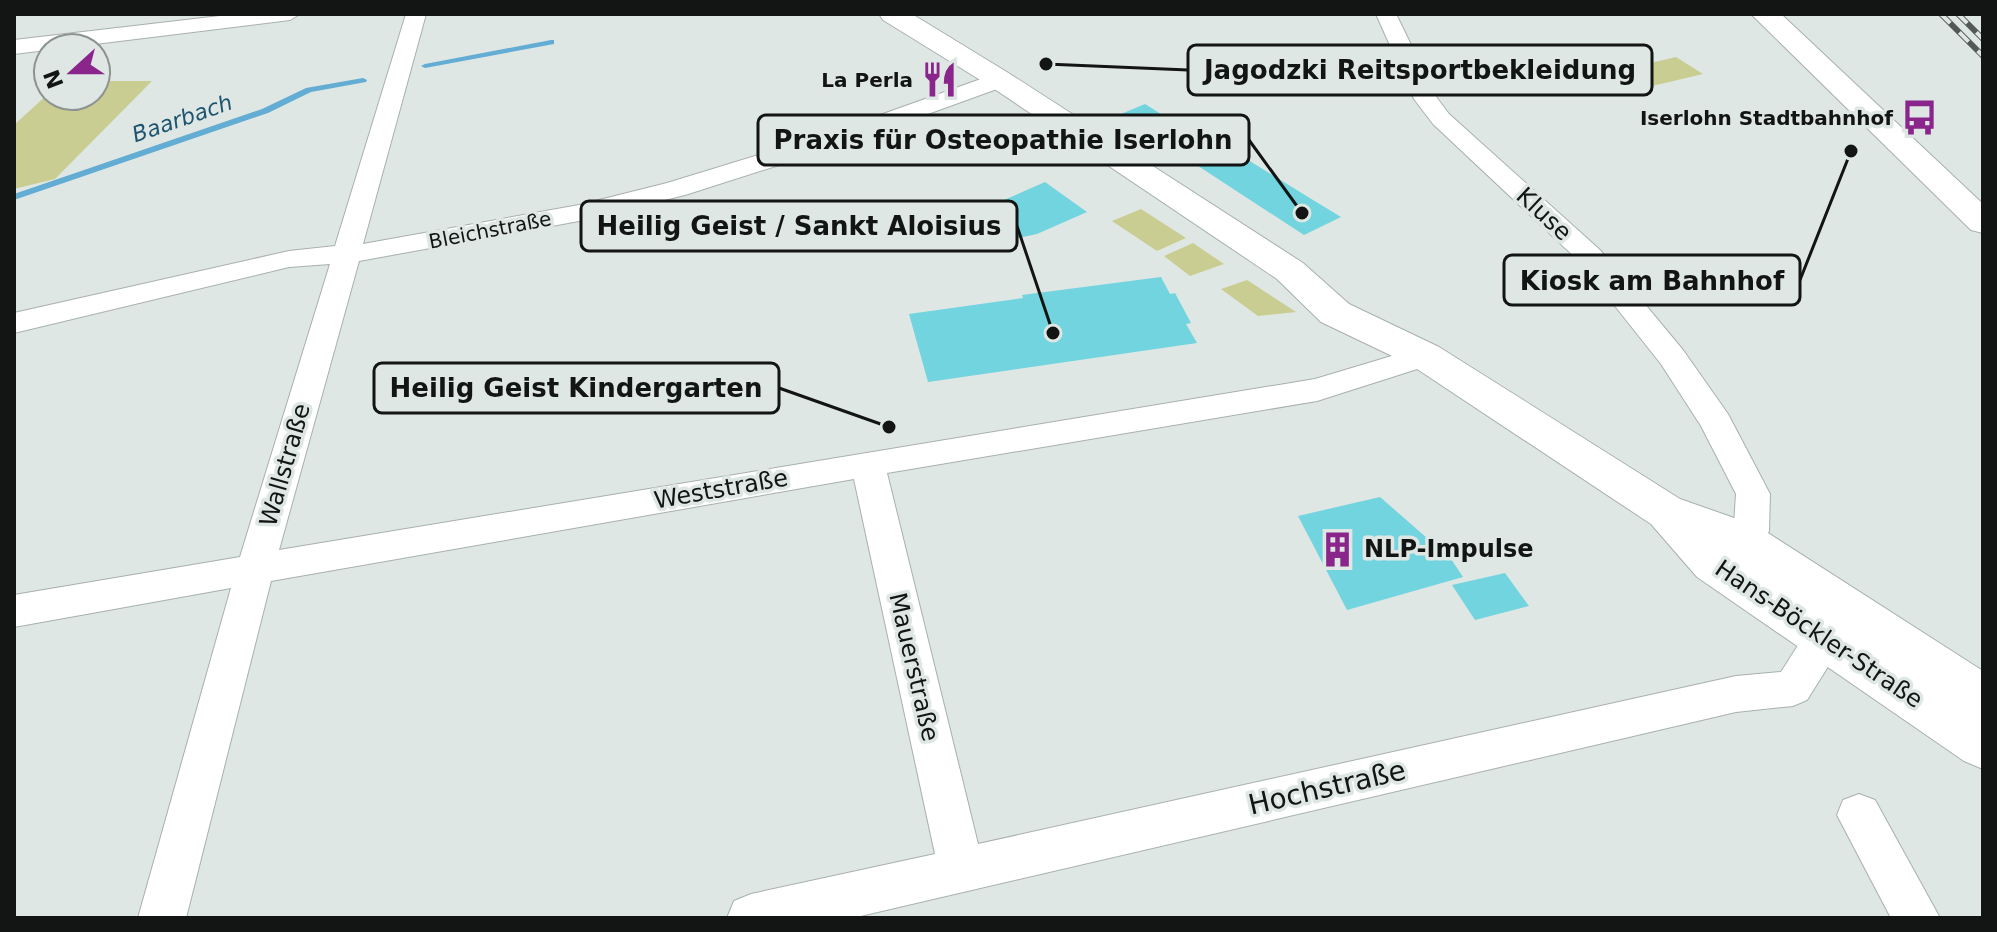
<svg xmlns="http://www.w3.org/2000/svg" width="1997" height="932" font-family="'DejaVu Sans',sans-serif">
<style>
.green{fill:#c9cd91}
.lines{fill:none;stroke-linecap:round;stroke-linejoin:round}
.stream{fill:#63acd4;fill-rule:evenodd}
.building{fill:#71d4de}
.street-casing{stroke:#a8b0ad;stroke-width:2}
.secondary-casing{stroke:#a8b0ad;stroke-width:2}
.street{fill:#fff;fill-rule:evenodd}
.secondary{fill:#fff;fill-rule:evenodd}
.rail-casing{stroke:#545957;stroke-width:6}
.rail{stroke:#dfe7e4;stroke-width:4;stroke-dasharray:13;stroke-linecap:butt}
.labels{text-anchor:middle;stroke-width:7;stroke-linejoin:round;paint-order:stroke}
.far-poi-label{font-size:20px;font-weight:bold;fill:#121514;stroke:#dfe7e4;text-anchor:end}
.far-street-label{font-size:20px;fill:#121514;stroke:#dfe7e4}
.far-water-label{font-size:22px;font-style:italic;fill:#1d5571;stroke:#dfe7e4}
.street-label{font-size:24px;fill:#121514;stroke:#dfe7e4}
.poi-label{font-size:24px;font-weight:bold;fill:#121514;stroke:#dfe7e4;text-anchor:start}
.near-street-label{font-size:28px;fill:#121514;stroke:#dfe7e4}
.leader{fill:none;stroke:#121514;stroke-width:3}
.callout-dot{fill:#121514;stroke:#dfe7e4;stroke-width:3}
.callout{fill:#dfe7e4;stroke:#121514;stroke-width:3}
.callout-label{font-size:26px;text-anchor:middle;font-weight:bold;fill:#121514}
</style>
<rect width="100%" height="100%" fill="#dfe7e4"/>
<g class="green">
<path d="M1676,57L1703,74L1652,86L1625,69Z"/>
<path d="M96,81H152L55,179L14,189V125L48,94L96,96Z"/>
<path d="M1141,209L1186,238L1157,251L1112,221Z"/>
<path d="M1193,243L1224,264L1190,276L1164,256Z"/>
<path d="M1247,280L1296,312L1258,316L1221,289Z"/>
</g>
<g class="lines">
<g class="stream">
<path d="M551,40H554V44L425,68L421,66L425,64Z"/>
<path d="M363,78L367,80L366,82L311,92L268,113L14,200V194L262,109L306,88Z"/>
</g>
</g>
<g class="building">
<path d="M1145,104L1177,124L1141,139L1109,119Z"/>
<path d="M1227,147L1313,200L1341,217L1304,235L1192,162Z"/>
<path d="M1045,182L1087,212L1037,234L1013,239L995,204Z"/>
<path d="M1161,277L1170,294L1175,293L1191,323L1186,324L1197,343L928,382L909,314L1023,298L1022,295Z"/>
<path d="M1380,497L1451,559L1463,577L1347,610L1298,516Z"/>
<path d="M1505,573L1529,606L1475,620L1452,585Z"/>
</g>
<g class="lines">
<defs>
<g id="street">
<path d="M237,14H300L290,20L14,54V40Z"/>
<path d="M406,14H426L363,244L579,205L667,183L827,134L992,75H1008L1011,80L1008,85L845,144L685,195L579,221L359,261L279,550L1315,379L1425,346L1436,349L1440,356L1436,363L1317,401L887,473L978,844L1736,676L1781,672C1803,639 1814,608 1860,624L1865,636L1860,648L1836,654L1807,700L1793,706L1736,712L852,918H727L734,901L751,894L935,854L854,479L271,581L186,918H138L231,588L14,627V595L240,557L330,264L289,267L14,333V313L289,251L335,246Z"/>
<path d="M1376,14H1396L1437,98L1449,114L1600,250L1683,350L1728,414L1770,494L1769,531L1764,541L1740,553L1727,549L1722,539L1734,525L1736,494L1701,426L1661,364L1580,262L1433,124L1414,99Z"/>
<path d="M1859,794L1875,800L1940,918H1891L1837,815L1843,800Z"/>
</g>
<g id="secondary">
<path d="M879,14H912L1010,74L1303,263L1349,304L1439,347L1680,499L1757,526L1983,671V769L1964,761L1697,577L1651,524L1411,365L1321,322L1277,279L990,86L883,20Z"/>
<path d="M1751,14H1781L1983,204V233L1971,230Z"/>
</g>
</defs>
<use href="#street" class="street-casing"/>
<use href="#secondary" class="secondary-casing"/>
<use href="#street" class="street"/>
<use href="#secondary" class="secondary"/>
<defs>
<g id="rail">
<path d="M1941,14L1983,56"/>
<path d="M1958,14L1983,39"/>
</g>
</defs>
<use href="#rail" class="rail-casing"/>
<use href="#rail" class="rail"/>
</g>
<defs>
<symbol id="restaurant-bare" viewBox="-9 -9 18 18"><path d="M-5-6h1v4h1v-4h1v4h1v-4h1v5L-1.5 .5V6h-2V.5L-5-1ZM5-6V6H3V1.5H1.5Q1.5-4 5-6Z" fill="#8a258c" stroke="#dfe7e4" stroke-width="2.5" paint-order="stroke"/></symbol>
<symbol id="bus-bare" viewBox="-9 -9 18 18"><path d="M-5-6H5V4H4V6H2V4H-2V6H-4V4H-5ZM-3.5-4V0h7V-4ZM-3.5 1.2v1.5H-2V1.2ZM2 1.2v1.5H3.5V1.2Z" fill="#8a258c" stroke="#dfe7e4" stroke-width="2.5" paint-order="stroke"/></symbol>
<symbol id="building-bare" viewBox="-9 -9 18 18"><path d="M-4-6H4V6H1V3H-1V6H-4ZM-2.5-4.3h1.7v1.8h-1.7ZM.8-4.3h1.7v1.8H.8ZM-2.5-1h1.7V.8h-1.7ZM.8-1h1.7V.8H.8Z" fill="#8a258c" stroke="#dfe7e4" stroke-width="2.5" paint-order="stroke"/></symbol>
</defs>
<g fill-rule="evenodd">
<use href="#restaurant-bare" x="914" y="54" width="51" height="51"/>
<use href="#bus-bare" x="1894" y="92" width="51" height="51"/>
<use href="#building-bare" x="1312" y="524" width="51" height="51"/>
</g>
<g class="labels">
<g class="far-poi-label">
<text x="913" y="87">La Perla</text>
<text x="1893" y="125">Iserlohn Stadtbahnhof</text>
</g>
<g class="far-street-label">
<text transform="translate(490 230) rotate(-11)" y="7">Bleichstraße</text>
</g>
<g class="far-water-label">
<text transform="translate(182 118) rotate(-19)" y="8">Baarbach</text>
</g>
<g class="street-label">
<text transform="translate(1544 214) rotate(43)" y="8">Kluse</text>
<text transform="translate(285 465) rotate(-74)" y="8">Wallstraße</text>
<text transform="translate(721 489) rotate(-10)" y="8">Weststraße</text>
<text transform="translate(1819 634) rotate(34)" y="8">Hans-Böckler-Straße</text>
<text transform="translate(914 667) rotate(77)" y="8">Mauerstraße</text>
</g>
<g class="poi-label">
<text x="1364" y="557">NLP-Impulse</text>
</g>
<g class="near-street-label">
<text transform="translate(1327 787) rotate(-13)" y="10">Hochstraße</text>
</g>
</g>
<path class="leader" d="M1046 64L1188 70M1302 213L1249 140M1053 333L1017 226M1851 151L1800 280M889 427L779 388"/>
<g class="callout-dot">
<circle cx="1046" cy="64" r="8"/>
<circle cx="1302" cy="213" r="8"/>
<circle cx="1053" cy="333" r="8"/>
<circle cx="1851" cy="151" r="8"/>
<circle cx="889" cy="427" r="8"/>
</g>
<g class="callout">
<rect x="1188" y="45" width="464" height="50" rx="8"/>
<rect x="758" y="115" width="491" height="50" rx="8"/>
<rect x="581" y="201" width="436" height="50" rx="8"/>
<rect x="1504" y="255" width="296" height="50" rx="8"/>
<rect x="374" y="363" width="405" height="50" rx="8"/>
</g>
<g class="callout-label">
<text x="1420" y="79">Jagodzki Reitsportbekleidung</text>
<text x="1003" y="149">Praxis für Osteopathie Iserlohn</text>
<text x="799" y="235">Heilig Geist / Sankt Aloisius</text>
<text x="1652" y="290">Kiosk am Bahnhof</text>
<text x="576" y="397">Heilig Geist Kindergarten</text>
</g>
<rect width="1997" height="932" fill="none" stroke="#121514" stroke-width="32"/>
<g transform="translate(72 72) rotate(249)"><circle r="38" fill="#dfe7e4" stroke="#8d9391" stroke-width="2"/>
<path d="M0-6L14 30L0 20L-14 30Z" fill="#8a258c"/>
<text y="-12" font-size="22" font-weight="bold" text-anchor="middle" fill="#121514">N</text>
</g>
</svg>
